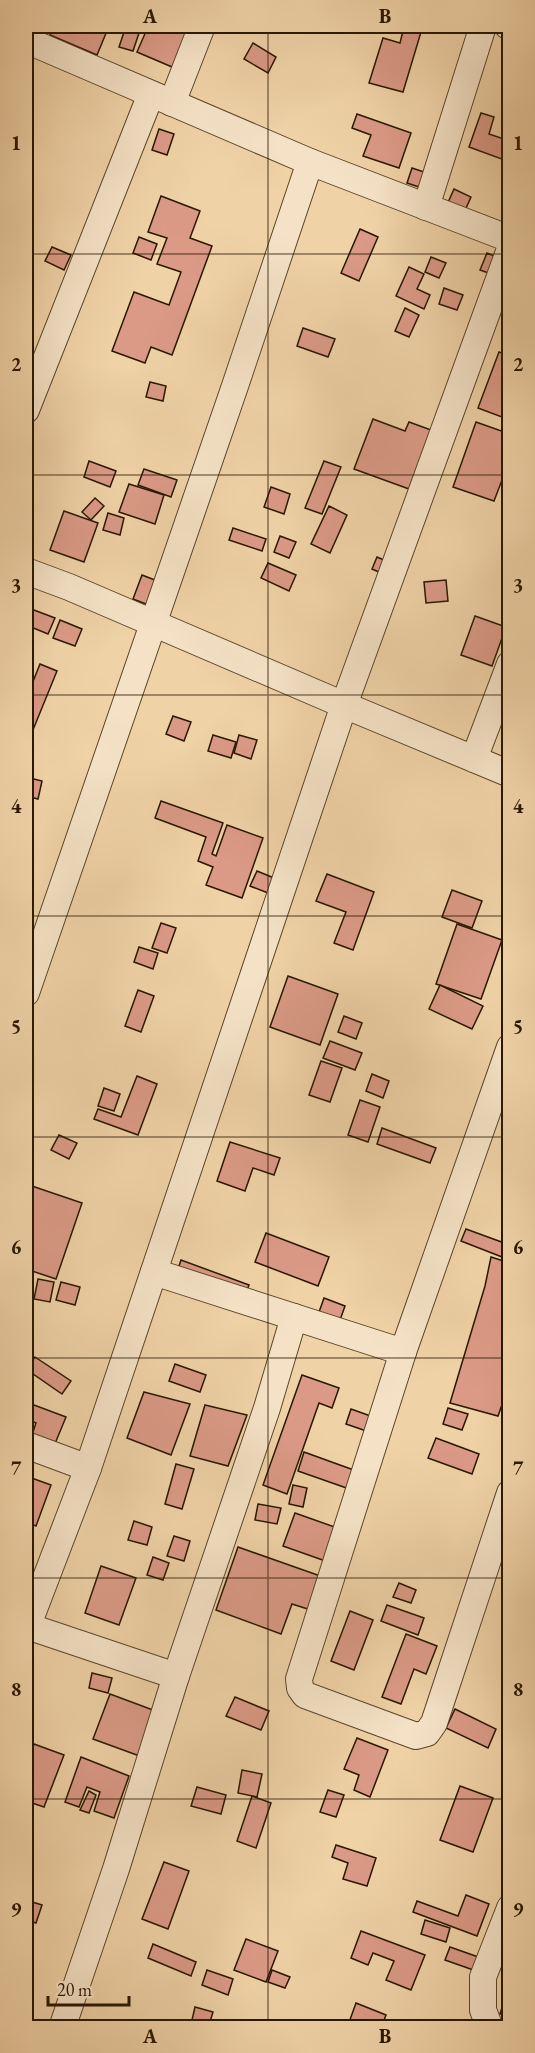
<svg xmlns="http://www.w3.org/2000/svg" width="535" height="2053" font-family="'EB Garamond',serif">
<style>
.building{fill:#db9a86;stroke:#281701;stroke-width:1.5}
.lines{fill:none;stroke-linecap:round;stroke-linejoin:round}
.street-casing{stroke:#5a462a;stroke-width:28}
.street{stroke:#f5e2c6;stroke-width:26}
.grid{fill:none;stroke:#281701;stroke-width:1.5;stroke-opacity:0.55}
.neatline{fill:none;stroke:#281701;stroke-width:2}
.grid-label{font-size:20px;text-anchor:middle;font-weight:bold;fill:#281701}
</style>
<rect width="100%" height="100%" fill="#f0d2a7"/>
<filter id="stains"><feTurbulence type="fractalNoise" baseFrequency=".00333" numOctaves="4"/><feColorMatrix values="0 0 0 0 .2 0 0 0 0 .09 0 0 0 0 .02 0 0 0 .5 -.17"/></filter>
<radialGradient id="worn" r=".72"><stop offset=".6" stop-color="#630" stop-opacity="0"/><stop offset="1" stop-color="#630" stop-opacity=".3"/></radialGradient>
<g class="building">
<path d="M54,26H109L97,55L50,35Z"/>
<path d="M126,26L140,30L133,51L119,47Z"/>
<path d="M140,26H191L172,67L137,52L147,29Z"/>
<path d="M404,27L421,32L403,92L369,83L383,38L400,43Z"/>
<path d="M253,43L276,57L268,73L244,59Z"/>
<path d="M481,113L494,117L489,134L510,141V162L469,147Z"/>
<path d="M357,114L411,133L399,168L363,156L371,135L352,128Z"/>
<path d="M159,129L174,134L167,155L152,150Z"/>
<path d="M412,168L433,175L428,190L407,183Z"/>
<path d="M454,189L471,197L463,215L446,207Z"/>
<path d="M161,196L200,211L190,238L212,246L172,355L151,347L145,363L112,351L134,292L169,305L181,272L157,264L167,238L148,232Z"/>
<path d="M360,229L378,237L359,281L341,273Z"/>
<path d="M139,237L157,244L151,260L133,253Z"/>
<path d="M52,247L71,255L64,270L45,261Z"/>
<path d="M487,253L506,261L500,277L480,270Z"/>
<path d="M431,257L446,263L439,278L425,272Z"/>
<path d="M409,267L424,274L417,289L430,295L424,309L396,296Z"/>
<path d="M444,288L463,295L457,310L439,304Z"/>
<path d="M405,308L419,315L409,337L395,331Z"/>
<path d="M303,328L335,339L328,357L297,346Z"/>
<path d="M499,352L510,356V420L478,408Z"/>
<path d="M150,382L166,386L163,401L146,397Z"/>
<path d="M373,419L405,431L409,422L431,430L409,489L354,469Z"/>
<path d="M476,422L510,434V459L494,501L453,487Z"/>
<path d="M89,461L116,471L110,487L84,477Z"/>
<path d="M324,461L341,467L322,514L305,508Z"/>
<path d="M144,469L177,480L171,497L138,485Z"/>
<path d="M129,484L164,495L155,524L119,512Z"/>
<path d="M271,487L290,494L284,514L264,507Z"/>
<path d="M95,498L104,506L91,520L82,512Z"/>
<path d="M329,506L347,515L330,553L311,544Z"/>
<path d="M64,511L98,523L84,562L50,550Z"/>
<path d="M108,513L124,518L120,535L103,530Z"/>
<path d="M233,528L266,539L262,551L229,540Z"/>
<path d="M280,536L296,542L289,558L274,552Z"/>
<path d="M377,557L393,564L388,576L372,569Z"/>
<path d="M268,563L296,575L289,591L261,578Z"/>
<path d="M142,575L160,582L151,606L133,599Z"/>
<path d="M446,580L448,601L426,603L424,582Z"/>
<path d="M26,607L55,618L48,634L26,625Z"/>
<path d="M475,616L506,627L492,666L461,655Z"/>
<path d="M60,620L82,629L75,646L53,638Z"/>
<path d="M40,664L57,671L26,747V699Z"/>
<path d="M173,716L191,722L184,741L166,734Z"/>
<path d="M213,735L236,742L231,758L208,751Z"/>
<path d="M239,735L257,740L251,759L234,753Z"/>
<path d="M26,777L42,781L38,799L26,796Z"/>
<path d="M161,801L223,823L212,854L216,856L227,825L263,838L242,898L206,885L213,867L198,861L206,837L155,818Z"/>
<path d="M257,871L274,878L268,893L250,886Z"/>
<path d="M327,874L374,892L353,950L334,943L346,912L316,901Z"/>
<path d="M452,890L482,901L472,928L442,917Z"/>
<path d="M161,923L176,928L167,953L152,948Z"/>
<path d="M457,924L502,940L481,999L436,984Z"/>
<path d="M139,947L158,953L153,969L134,962Z"/>
<path d="M288,976L338,994L320,1045L270,1027Z"/>
<path d="M440,985L483,1006L472,1029L429,1009Z"/>
<path d="M138,990L154,996L141,1032L125,1026Z"/>
<path d="M344,1016L362,1023L356,1039L338,1032Z"/>
<path d="M330,1041L362,1053L355,1070L323,1058Z"/>
<path d="M321,1061L342,1068L330,1102L309,1095Z"/>
<path d="M372,1074L389,1081L383,1098L366,1091Z"/>
<path d="M137,1076L157,1084L138,1135L94,1119L98,1109L121,1117Z"/>
<path d="M104,1088L120,1094L114,1111L98,1106Z"/>
<path d="M360,1100L380,1107L368,1142L348,1135Z"/>
<path d="M382,1128L436,1148L430,1163L377,1144Z"/>
<path d="M59,1135L77,1143L69,1159L51,1150Z"/>
<path d="M230,1142L280,1158L274,1175L253,1168L245,1191L217,1181Z"/>
<path d="M26,1184L82,1203L56,1279L26,1269Z"/>
<path d="M466,1229L507,1244L502,1257L461,1241Z"/>
<path d="M266,1233L329,1257L318,1286L255,1262Z"/>
<path d="M491,1257L510,1263V1382L498,1416L450,1403L485,1286Z"/>
<path d="M181,1260L249,1285L242,1303L175,1278Z"/>
<path d="M38,1279L54,1282L50,1302L34,1299Z"/>
<path d="M61,1282L80,1287L75,1305L56,1300Z"/>
<path d="M324,1298L345,1306L334,1337L313,1329Z"/>
<path d="M35,1357L71,1381L62,1394L26,1369Z"/>
<path d="M175,1364L206,1375L200,1392L169,1381Z"/>
<path d="M302,1375L339,1388L332,1408L319,1403L287,1494L263,1485Z"/>
<path d="M144,1392L190,1404L171,1455L127,1438Z"/>
<path d="M26,1402L66,1417L54,1446L31,1438L36,1423L26,1419Z"/>
<path d="M205,1405L247,1415L228,1466L190,1456Z"/>
<path d="M448,1408L468,1414L462,1430L443,1424Z"/>
<path d="M351,1409L379,1419L375,1434L346,1424Z"/>
<path d="M436,1438L479,1454L472,1474L428,1458Z"/>
<path d="M304,1452L362,1473L355,1491L298,1471Z"/>
<path d="M176,1464L194,1469L182,1509L165,1504Z"/>
<path d="M26,1476L51,1485L36,1526L26,1522Z"/>
<path d="M293,1485L307,1488L303,1507L289,1504Z"/>
<path d="M258,1504L281,1508L277,1524L255,1520Z"/>
<path d="M295,1513L343,1530L331,1563L283,1546Z"/>
<path d="M134,1521L152,1527L147,1545L128,1540Z"/>
<path d="M174,1536L190,1541L184,1561L167,1556Z"/>
<path d="M26,1546L33,1548L26,1569Z"/>
<path d="M238,1547L326,1578L314,1611L292,1604L281,1634L216,1610Z"/>
<path d="M153,1557L169,1563L163,1580L147,1575Z"/>
<path d="M101,1566L136,1578L119,1625L85,1613Z"/>
<path d="M399,1583L416,1590L411,1603L393,1597Z"/>
<path d="M387,1605L424,1618L418,1635L381,1621Z"/>
<path d="M350,1611L373,1620L354,1670L331,1661Z"/>
<path d="M406,1634L437,1646L426,1674L414,1669L401,1704L382,1697Z"/>
<path d="M92,1673L112,1678L108,1693L89,1688Z"/>
<path d="M110,1694L161,1713L145,1758L93,1739Z"/>
<path d="M235,1697L269,1711L261,1730L226,1716Z"/>
<path d="M455,1709L496,1729L488,1748L446,1728Z"/>
<path d="M357,1738L388,1750L370,1797L354,1790L359,1775L344,1769Z"/>
<path d="M34,1744L64,1755L44,1807L26,1801V1761H28Z"/>
<path d="M81,1757L129,1776L114,1818L94,1811L100,1792L87,1787L79,1807L65,1802Z"/>
<path d="M242,1770L262,1774L257,1797L238,1793Z"/>
<path d="M460,1786L493,1798L473,1852L440,1840Z"/>
<path d="M197,1787L226,1795L221,1814L191,1806Z"/>
<path d="M328,1790L344,1795L336,1817L320,1812Z"/>
<path d="M89,1791L96,1795L89,1813L80,1810Z"/>
<path d="M252,1796L271,1803L256,1848L237,1841Z"/>
<path d="M336,1845L376,1858L367,1886L343,1879L348,1863L332,1857Z"/>
<path d="M164,1862L189,1871L168,1929L142,1919Z"/>
<path d="M466,1895L489,1904L477,1936L413,1912L417,1901L458,1916Z"/>
<path d="M26,1900L42,1905L36,1923L26,1920Z"/>
<path d="M425,1920L450,1928L446,1942L421,1934Z"/>
<path d="M361,1931L425,1955L411,1990L386,1980L394,1961L373,1953L368,1965L351,1958Z"/>
<path d="M246,1939L278,1951L266,1982L234,1970Z"/>
<path d="M153,1944L196,1962L191,1976L148,1958Z"/>
<path d="M450,1947L484,1959L479,1972L445,1960Z"/>
<path d="M207,1970L233,1979L228,1995L202,1985Z"/>
<path d="M272,1970L290,1977L285,1988L268,1982Z"/>
<path d="M505,1998L510,1999V2016L500,2014Z"/>
<path d="M356,2003L386,2015L381,2028H347Z"/>
<path d="M195,2007L213,2012L209,2025L192,2020Z"/>
</g>
<g class="lines">
<defs>
<g id="street">
<path d="M508,26H510"/>
<path d="M26,40L310,162L510,239"/>
<path d="M172,103L202,26"/>
<path d="M426,207L483,26"/>
<path d="M26,410L151,94"/>
<path d="M26,571L69,587L344,705L510,774"/>
<path d="M474,759L510,664"/>
<path d="M26,993L235,386L310,162"/>
<path d="M510,1047L403,1352L299,1679L300,1688L305,1695L416,1736L427,1733L434,1723L510,1493"/>
<path d="M154,1272L403,1352"/>
<path d="M26,1445L88,1468"/>
<path d="M27,1626L176,1676"/>
<path d="M26,1630L88,1468L344,705L510,249"/>
<path d="M62,2028L116,1869L176,1676L267,1408L294,1317"/>
<path d="M490,2028L483,2010V1977L510,1908"/>
</g>
</defs>
<use href="#street" class="street-casing"/>
<use href="#street" class="street"/>
</g>
<path class="grid" d="M268,26V2028M26,254H510M26,475H510M26,695H510M26,916H510M26,1137H510M26,1358H510M26,1578H510M26,1799H510"/>
<rect width="535" height="2053" fill="none" stroke="#f0d2a7" stroke-width="66"/>
<path d="M48 1996v9h81v-9" fill="none" stroke="#281701" stroke-width="3"/>
<text x="57" y="1996" font-size="18" fill="#281701" stroke="#f5e2c6" stroke-width="4.5" paint-order="stroke">20 m</text>
<rect x="33" y="33" width="469" height="1987" class="neatline"/>
<g class="grid-label">
<text x="150" y="23">A</text>
<text x="385" y="23">B</text>
<text x="16" y="150">1</text>
<text x="518" y="150">1</text>
<text x="16" y="371">2</text>
<text x="518" y="371">2</text>
<text x="16" y="592">3</text>
<text x="518" y="592">3</text>
<text x="16" y="813">4</text>
<text x="518" y="813">4</text>
<text x="16" y="1033">5</text>
<text x="518" y="1033">5</text>
<text x="16" y="1254">6</text>
<text x="518" y="1254">6</text>
<text x="16" y="1475">7</text>
<text x="518" y="1475">7</text>
<text x="16" y="1696">8</text>
<text x="518" y="1696">8</text>
<text x="16" y="1916">9</text>
<text x="518" y="1916">9</text>
<text x="150" y="2043">A</text>
<text x="385" y="2043">B</text>
</g>
<rect width="100%" height="100%" filter="url(#stains)"/>
<rect width="100%" height="100%" fill="url(#worn)"/>
</svg>
